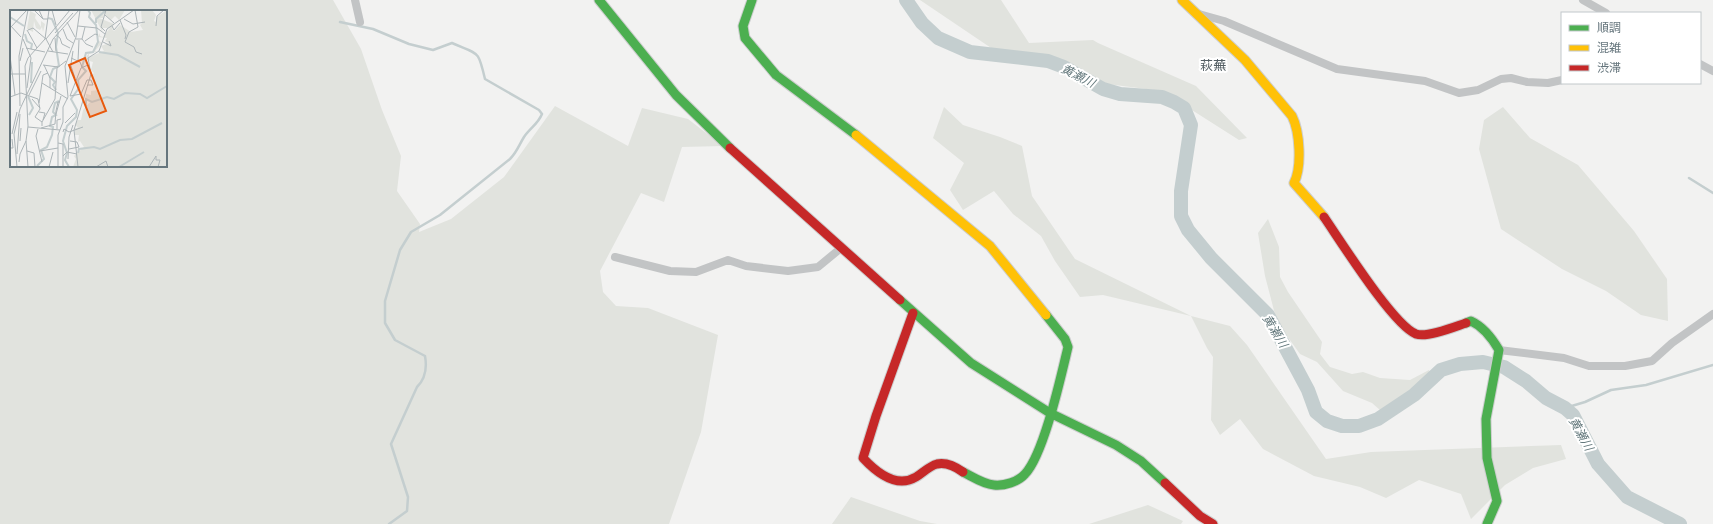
<svg xmlns="http://www.w3.org/2000/svg" width="1713" height="524" font-family="'Archivo Narrow','Noto Sans JP',sans-serif">
<style>
.green{fill:#e1e3de;fill-rule:evenodd}
.lines{fill:none;stroke-linecap:round;stroke-linejoin:round}
.stream{stroke:#c4cecf;stroke-width:2.5}
.river{stroke:#c4cecf;stroke-width:14}
.fast-casing{stroke:#cdcece;stroke-width:11}
.slow-casing{stroke:#cdcece;stroke-width:11}
.jam-casing{stroke:#cdcece;stroke-width:11}
.street{stroke:#c2c4c5;stroke-width:8}
.fast{stroke:#4caf50;stroke-width:9}
.slow{stroke:#ffc107;stroke-width:9}
.jam{stroke:#c62828;stroke-width:9}
.labels{text-anchor:middle;stroke-width:4;stroke-linejoin:round;paint-order:stroke}
.water-label{font-size:12px;font-style:italic;fill:#62777b;stroke:#fff}
.quarter-label{font-size:13px;fill:#535e63;stroke:#fff}
.inset-river{fill:none;stroke:#c4cecf;stroke-width:2}
.inset-road{fill:none;stroke:#adb5b8;stroke-width:1}
.view{fill:#e8590c;fill-opacity:0.15;stroke:#e8590c;stroke-width:2}
.inset-edge{fill:none;stroke:#66767d;stroke-width:2}
</style>
<rect width="100%" height="100%" fill="#f2f2f1"/>
<g class="green">
<path d="M0,0H333L361,49L382,110L401,156L397,191L420,224L419,232L451,219L504,177L555,106L628,146L642,108L688,119L723,146L682,147L664,202L641,193L600,271L603,292L616,306L648,308L718,335L701,432L669,524H0ZM11,11H166V166H11Z"/>
<path d="M920,0H1001L1029,43L1093,40L1098,43L1196,86L1247,138L1239,140L1162,91L1107,84L1057,65L1003,56Z"/>
<path d="M944,107L963,125L1000,137L1022,146L1032,196L1075,259L1191,316L1230,326L1247,345L1326,459L1371,452L1561,445L1566,459L1533,468L1505,485L1471,519L1461,494L1419,480L1386,498L1360,487L1314,476L1263,449L1240,419L1220,435L1211,420L1213,357L1207,348L1191,316L1103,295L1080,297L1055,261L1041,236L1013,214L994,191L963,210L950,190L964,163L933,138Z"/>
<path d="M1503,107L1530,138L1578,165L1634,231L1667,279L1668,321L1641,315L1606,291L1562,269L1501,229L1479,149L1484,120Z"/>
<path d="M1268,219L1279,247L1280,277L1288,292L1322,342L1320,354L1330,367L1352,374L1363,372L1380,378L1410,380L1429,370L1432,378L1410,398L1387,411L1380,410L1372,403L1343,391L1317,362L1300,354L1277,322L1265,276L1258,233Z"/>
<path d="M851,497L920,521L937,524H832Z"/>
<path d="M1148,505L1183,521L1181,524H1089Z"/>
</g>
<g class="lines">
<g class="stream">
<path d="M340,22L373,29L409,44L433,50L452,43C479,55 478,49 485,79L539,110L542,114C538,124 530,128 524,137C519,145 517,152 510,159L440,215L411,232L400,250L385,301V323L395,340L425,356C427,367 425,379 417,387L391,444L408,497L407,511L389,524"/>
<path d="M1689,178L1713,193"/>
<path d="M1565,408L1585,402L1611,390L1646,385L1713,365"/>
</g>
<path class="river" d="M906,0L922,23L938,38L970,52L1048,61L1064,67L1103,89L1120,94L1162,97L1174,102L1184,108L1191,125L1181,191V216L1188,230L1211,258L1268,315L1308,390L1316,412L1327,421L1342,426H1359L1378,419L1414,395L1441,370L1460,364L1483,362L1504,367L1526,381L1546,398L1565,408L1573,415L1598,464L1627,497L1680,524"/>
<defs>
<g id="fast">
<path d="M599,0L676,95L730,148"/>
<path d="M752,0L743,26L745,38L776,75L856,135"/>
<path d="M900,300L971,363L1050,413L1116,445L1141,461L1165,483"/>
<path d="M1466,323L1471,321C1484,327 1492,338 1499,350L1486,419L1487,458L1497,501L1487,524"/>
<path d="M963,472C973,477 983,484 994,485C1004,486 1018,482 1025,474C1044,454 1061,376 1068,347L1065,339L1046,315"/>
</g>
<g id="slow">
<path d="M1182,0L1245,60L1292,116C1300,132 1302,167 1294,183L1324,217"/>
<path d="M856,135L990,246L1046,315"/>
</g>
<g id="jam">
<path d="M730,148L900,300"/>
<path d="M1324,217C1340,240 1393,325 1416,334C1427,338 1454,327 1466,323"/>
<path d="M913,313L876,416L863,458C876,472 896,489 916,477C923,473 929,466 937,464C946,462 956,467 963,472"/>
<path d="M1165,483L1200,516L1213,524"/>
</g>
</defs>
<use href="#fast" class="fast-casing"/>
<use href="#slow" class="slow-casing"/>
<use href="#jam" class="jam-casing"/>
<g class="street">
<path d="M355,0L360,22"/>
<path d="M1583,0L1606,13"/>
<path d="M1199,14L1224,21L1337,69L1425,81L1459,93L1478,90L1501,79L1511,78L1527,82L1548,83L1562,80"/>
<path d="M1700,64L1713,71"/>
<path d="M615,257L670,271L696,272L728,260L746,266L788,271L818,267L841,248"/>
<path d="M1499,350L1564,358L1589,366H1625L1652,361L1672,343L1713,314"/>
</g>
<use href="#fast" class="fast"/>
<use href="#slow" class="slow"/>
<use href="#jam" class="jam"/>
</g>
<g class="labels">
<g class="water-label">
<text transform="translate(1078 76) rotate(27)" y="4">黄瀬川</text>
<text transform="translate(1275 331) rotate(59)" y="4">黄瀬川</text>
<text transform="translate(1581 434) rotate(61)" y="4">黄瀬川</text>
</g>
<g class="quarter-label">
<text x="1213" y="70">萩蕪</text>
</g>
</g>
<g transform="translate(10 10)">
<rect width="157" height="157" fill="#f2f2f1"/>
<path d="M81,0H91L92,3V0H115L109,10L105,6L101,10L94,3L93,8H89L104,14L102,19L104,21L110,15L121,22L133,20L130,15L132,13L131,0H142L146,5L144,11L146,12L147,7L157,0V157H63L66,149L64,146L74,137L70,131L68,132L69,125H64L65,118H68L65,114L68,110H71L73,100L81,91L76,89V84L81,85V81L89,80L81,66L84,63L81,60L83,52L76,50V47L79,43L84,42L88,30L92,33L85,41H88L79,44V47L94,41L91,36L99,33L95,31L97,28L88,27L90,23V26L93,27L100,18H93L92,21ZM20,1L26,4L25,8L31,17V11L35,14L33,22L32,17L30,20L26,18L24,11L23,22L17,19Z" fill="#e1e3de"/>
<path class="inset-river" d="M0,7L14,16M38,8L42,9L48,23L46,37L49,56L43,59L40,67L45,72L43,75L46,80M86,13V9L95,1M15,24L17,31L22,34L21,39M89,42L108,45L130,57M21,73L22,52M18,86L23,98L19,105M76,96V89L82,92L97,87L104,89L115,83L130,84L137,88L157,76M68,143L69,139L84,137L90,139L110,130L122,129L152,113M27,156L34,149L31,140L37,137L42,125L43,117L40,116L42,107L46,105L43,102L45,93L49,91M59,157L55,150L57,143L53,131L57,116L66,107L67,100L61,89L69,78L68,70L76,61L72,57L76,43L83,42L88,32L86,15L79,7L80,3L78,0M109,157L134,142"/>
<path class="inset-road" d="M24,0L33,9M29,0L33,9H38M42,0L46,15M125,0L128,17L119,22L115,32L124,37L126,42L132,44M95,5L104,13M114,9L123,14L135,12M110,10L116,25L115,29M57,12L65,27M0,15L11,27M68,16L87,18L95,24M102,16L104,20L110,13M146,16L147,6L154,0M0,18L16,1M53,19L57,29L63,33M17,20L27,38M18,20L23,18L36,29L60,0M95,21L91,17L96,0M45,23L63,3M46,25L50,28L52,34L60,38M45,28L46,41M13,29L21,48L17,78M36,29L43,42M66,29H72L76,34L83,37M72,29L75,17M75,31L85,24L88,25M93,32L101,36L99,31M16,38L35,42M38,41L58,44M0,46L5,85M61,48L70,52L72,57M10,51L13,38M68,51L69,30M33,55L48,57M34,55L40,68V78M61,56L65,68M0,64H15M32,73L58,89M58,73L63,41M78,75H83L81,70H77L71,84L60,86L71,58L78,55M19,85L31,61M0,87L11,83L28,89L30,99L25,107L32,112V116M22,89L30,98M29,93L33,65L38,63M10,96L9,46L18,0M29,102L35,103L33,110M46,104L51,86M32,112L45,89L47,58L56,51M55,113L65,103M18,117L50,120M31,118L45,114L46,101L48,92H50M28,119L26,126L32,152M47,119V110L51,109M53,122L54,119L59,122L73,117M2,124L7,102M10,131L11,118M16,131L18,157M48,133L53,134V157M0,138H3L2,129M59,139L69,137L67,132L60,131M17,141L24,143L25,157M30,141L48,138M7,144L10,104M53,146L57,142L67,144M58,149L59,127L63,115M9,152L10,144L16,131L18,116L15,56L18,48L35,29L39,0M7,157L4,124L10,99L43,29L69,0M39,157L43,142M48,157V125L53,112V97L58,87L55,56L66,27L70,0M68,157L64,120L81,64L78,48L89,41L97,19L124,0M86,157L96,151L98,157M139,157L146,146V150H150L148,157"/>
<path class="view" d="M75,48L96,101L80,107L59,55Z"/>
<rect width="157" height="157" class="inset-edge"/>
</g>
<rect x="1561" y="12" width="140" height="72" fill="#ffffff" stroke="#c2c8cb"/>
<rect x="1569" y="25" width="20" height="6" fill="#4caf50" stroke="#c2c8cb"/>
<text x="1597" y="32" font-size="12" fill="#66767d">順調</text>
<rect x="1569" y="45" width="20" height="6" fill="#ffc107" stroke="#c2c8cb"/>
<text x="1597" y="52" font-size="12" fill="#66767d">混雑</text>
<rect x="1569" y="65" width="20" height="6" fill="#c62828" stroke="#c2c8cb"/>
<text x="1597" y="72" font-size="12" fill="#66767d">渋滞</text>
</svg>
